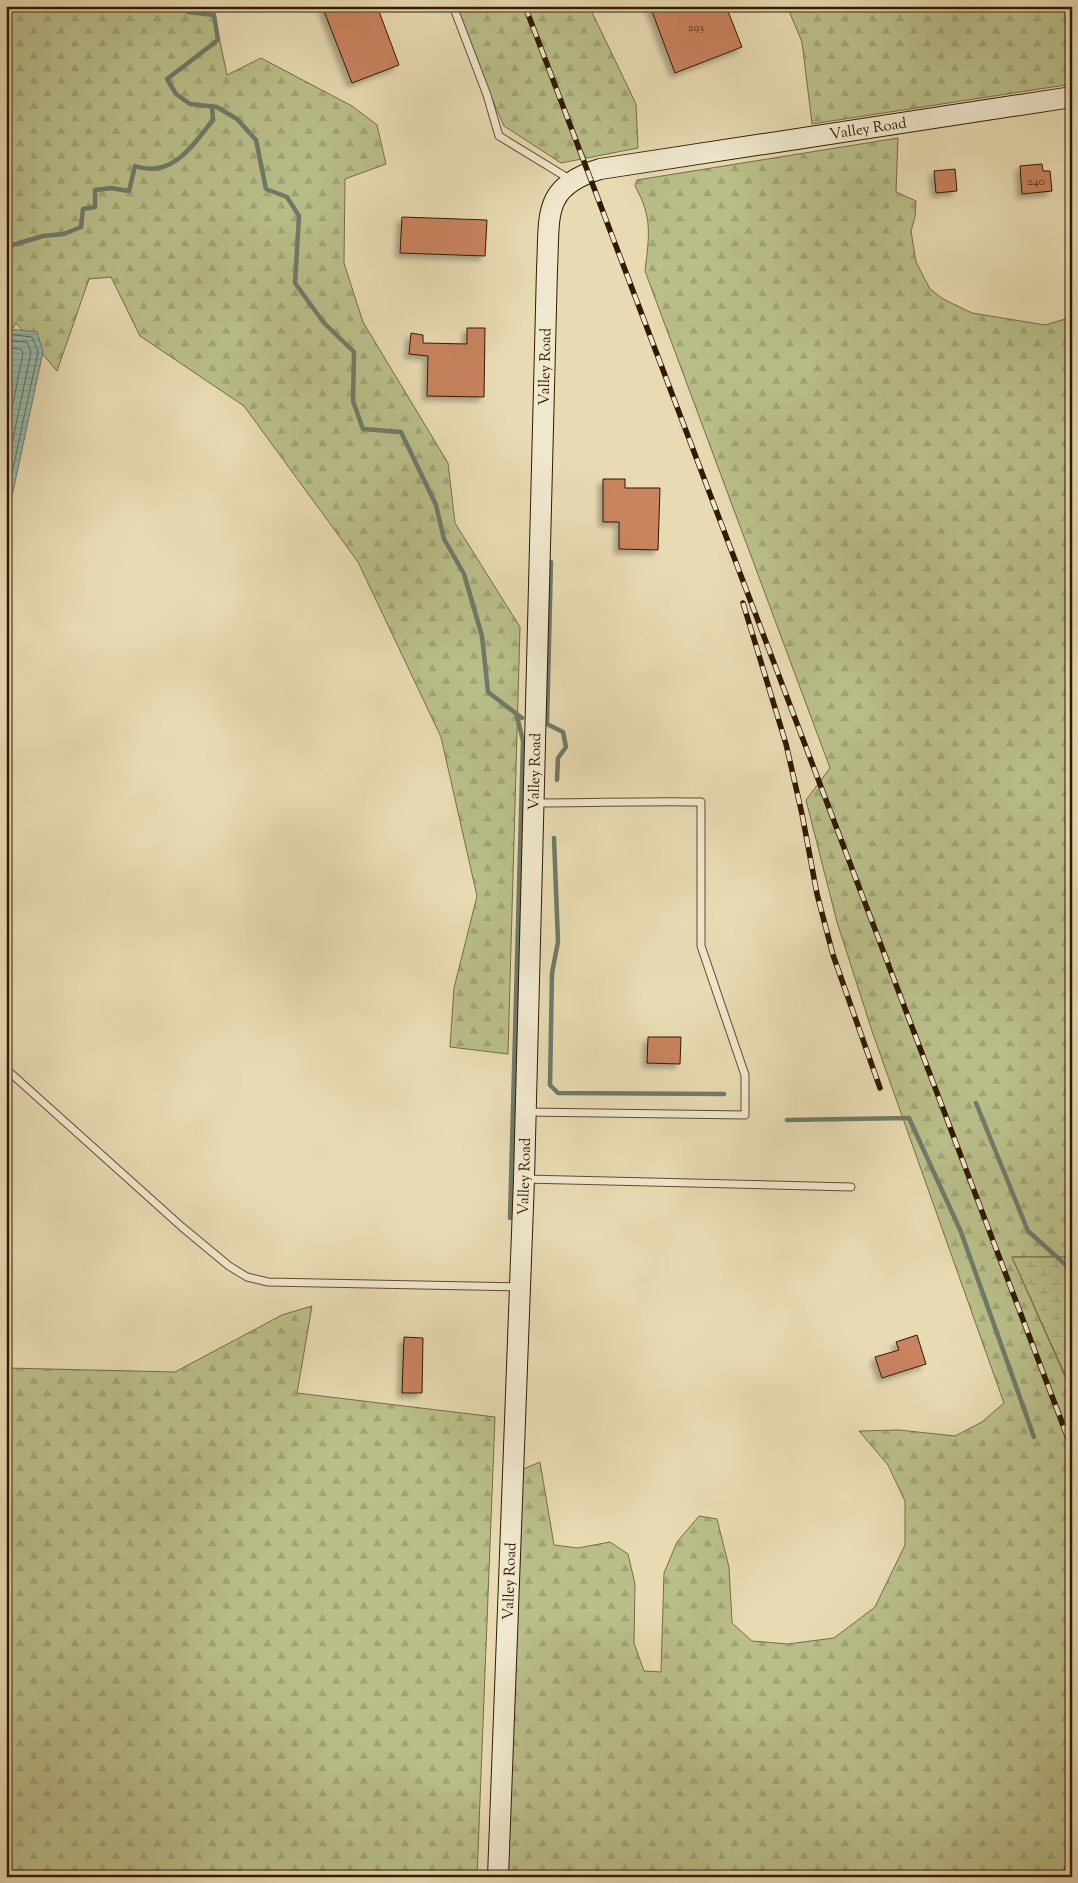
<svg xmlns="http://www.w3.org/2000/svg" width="1078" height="1883" font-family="'Sorts Mill Goudy',serif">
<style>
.forest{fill:url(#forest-firs);stroke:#766c45}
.wetland{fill:url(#wetland-marsh);stroke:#766c45}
.water{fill:url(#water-rules);stroke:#6f7b68}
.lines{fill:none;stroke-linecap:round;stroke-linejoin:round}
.shore{stroke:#646a56;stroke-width:1}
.stream{stroke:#6f7b68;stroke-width:4.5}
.building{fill:#c8835e;stroke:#321a00;filter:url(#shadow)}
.lane-casing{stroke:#604a2d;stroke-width:9}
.secondary-casing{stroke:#321a00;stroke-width:22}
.lane{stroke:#f0e8ce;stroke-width:7}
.secondary{stroke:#f0e8ce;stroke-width:20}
.rail-casing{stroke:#321a00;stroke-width:5.5}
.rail{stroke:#f0e8ce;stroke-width:4;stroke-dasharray:11;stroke-linecap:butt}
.labels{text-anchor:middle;stroke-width:5;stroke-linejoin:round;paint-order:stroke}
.number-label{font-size:12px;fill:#583418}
.street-label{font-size:15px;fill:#321a00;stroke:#f0e8ce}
</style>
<defs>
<pattern id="forest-firs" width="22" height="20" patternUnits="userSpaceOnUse" patternTransform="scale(1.25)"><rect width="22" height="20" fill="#babf8a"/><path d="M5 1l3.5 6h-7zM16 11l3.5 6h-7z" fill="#a0a475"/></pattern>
<pattern id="wetland-marsh" width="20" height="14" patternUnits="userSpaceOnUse" patternTransform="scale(1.25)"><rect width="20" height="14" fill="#babf8a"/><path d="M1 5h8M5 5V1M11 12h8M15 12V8" fill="none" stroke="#a0a475"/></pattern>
<pattern id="water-rules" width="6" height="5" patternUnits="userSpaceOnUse" patternTransform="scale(1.25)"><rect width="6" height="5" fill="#97bbad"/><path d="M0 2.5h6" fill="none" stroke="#83a093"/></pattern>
<filter id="shadow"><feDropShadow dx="-4.5" dy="4.5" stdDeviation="2.5" flood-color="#0004"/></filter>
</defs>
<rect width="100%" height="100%" fill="#e8dbb3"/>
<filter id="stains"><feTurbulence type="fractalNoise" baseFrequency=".004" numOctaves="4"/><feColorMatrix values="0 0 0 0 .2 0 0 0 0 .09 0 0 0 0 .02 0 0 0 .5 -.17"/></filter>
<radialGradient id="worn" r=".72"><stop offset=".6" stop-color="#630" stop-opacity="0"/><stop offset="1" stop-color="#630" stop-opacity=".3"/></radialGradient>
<g class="forest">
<path d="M6,6H216L213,9L227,75L261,58L352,106L377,125L386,164L345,179L344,263L363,322L448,463L455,523L520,627L508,1054L450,1047L454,988L477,896L441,737L358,562L244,406L140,336L111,277L89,279L57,371L16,323L6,339Z"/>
<path d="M451,6H589L636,104L638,148L561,163L504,126Z"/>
<path d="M787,6H1072V84L812,124L802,42Z"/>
<path d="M898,138L896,192L916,201L915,217L911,231L916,262L930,289L943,299L972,313L1045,325L1072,317V1257H1012L1066,1379L1072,1383V1877H507L521,1470L540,1462L554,1545L578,1548L610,1542L628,1554L635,1584L634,1643L644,1671L661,1672L664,1573L677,1542L699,1516L717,1519L729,1567L732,1623L752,1641L788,1644L834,1638L875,1607L905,1545V1501L888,1465L859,1431L899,1430L955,1436L982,1422L1004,1403L873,1034L837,922L806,800L830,768L645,271C649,236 653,218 635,186L637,180Z"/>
<path d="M312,1306L297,1393L495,1417L477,1877H6V1368L175,1372L282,1315Z"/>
</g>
<path class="wetland" d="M1012,1257H1072V1383L1067,1379Z"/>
<path class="water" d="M9,329L37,332L43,352L6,524V333Z"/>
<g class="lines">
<g class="shore">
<path d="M6,334L32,337L38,352L6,501"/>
<path d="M6,341L27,342L31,352L6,473"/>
<path d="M6,348L21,349L23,353L6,439"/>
</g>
<g class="stream">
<path d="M186,6L188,12L214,15L218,40L167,79L176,94L190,104L217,107L237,119L256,140L266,189L287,197L299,216L295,283L324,323L354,352L353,401L363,429L401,432L436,505L444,539L464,574L482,636L488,692L522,718"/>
<path d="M6,235V236"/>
<path d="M6,247L43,236L64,234L81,227L83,209L95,207V190L111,188L129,191L135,166C172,179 193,145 213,120L212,106"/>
<path d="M551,562L547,724L563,732L566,747L558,758L557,780"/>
<path d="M554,838L558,942L552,973L550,1085L558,1093L724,1094"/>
<path d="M976,1103L1028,1231L1068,1267L1072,1277"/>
<path d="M787,1120L909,1118L961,1232L1034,1437"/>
<path d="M510,1218L523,741L517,716"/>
</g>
</g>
<g class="building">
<path d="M322,6H377L399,65L352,83Z"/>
<path d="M650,6H726L742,47L675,73Z"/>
<path d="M1042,164L1043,171H1050L1052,191L1022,194L1020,166Z"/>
<path d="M955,169L957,191L936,193L934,171Z"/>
<path d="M402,217L487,220L485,256L400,253Z"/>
<path d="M467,328H485L484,397L427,396L428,356L409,354L411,333L423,335V343L467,344Z"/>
<path d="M603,479H625V488H660L658,550L619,549V522H603Z"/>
<path d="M648,1037H681L680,1064L647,1063Z"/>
<path d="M917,1335L926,1364L882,1378L875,1357L899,1350L896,1342Z"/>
<path d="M404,1337L423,1338L422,1393H402Z"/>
</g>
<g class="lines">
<defs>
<g id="lane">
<path d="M453,6L487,95L499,136L571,180"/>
<path d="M6,1069L182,1227L229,1266L247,1277L268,1282L518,1287"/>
<path d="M527,1112L745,1115V1075L701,946V802C646,801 591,803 535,803"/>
<path d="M525,1179L851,1187"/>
</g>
<g id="secondary">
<path id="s1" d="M498,1877L524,1179L547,269C550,216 541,187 600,169L1072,97"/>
</g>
</defs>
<use href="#lane" class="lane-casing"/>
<use href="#secondary" class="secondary-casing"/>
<use href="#lane" class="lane"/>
<use href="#secondary" class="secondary"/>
<defs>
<g id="rail">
<path d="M525,6L1072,1449"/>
<path d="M743,603L786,744L802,814L817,894L833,955L880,1088"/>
</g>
</defs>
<use href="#rail" class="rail-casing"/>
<use href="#rail" class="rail"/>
</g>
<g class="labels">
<g class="number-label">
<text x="696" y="31">293</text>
<text x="1036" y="185">240</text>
</g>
<g class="street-label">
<text dy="5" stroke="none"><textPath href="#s1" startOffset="2006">Valley Road</textPath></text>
<text dy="5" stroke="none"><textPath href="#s1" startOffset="1511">Valley Road</textPath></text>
<text dy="5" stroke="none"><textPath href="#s1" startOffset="1106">Valley Road</textPath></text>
<text dy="5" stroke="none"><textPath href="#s1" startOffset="701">Valley Road</textPath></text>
<text dy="5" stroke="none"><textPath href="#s1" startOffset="296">Valley Road</textPath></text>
</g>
</g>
<rect width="1078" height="1883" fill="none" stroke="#e8dbb3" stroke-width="25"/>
<rect x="8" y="8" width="1063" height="1868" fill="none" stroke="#321a00" stroke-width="2.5"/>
<rect x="12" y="12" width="1053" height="1858" fill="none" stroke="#321a00"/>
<rect width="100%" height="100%" filter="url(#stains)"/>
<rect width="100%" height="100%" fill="url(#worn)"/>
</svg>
